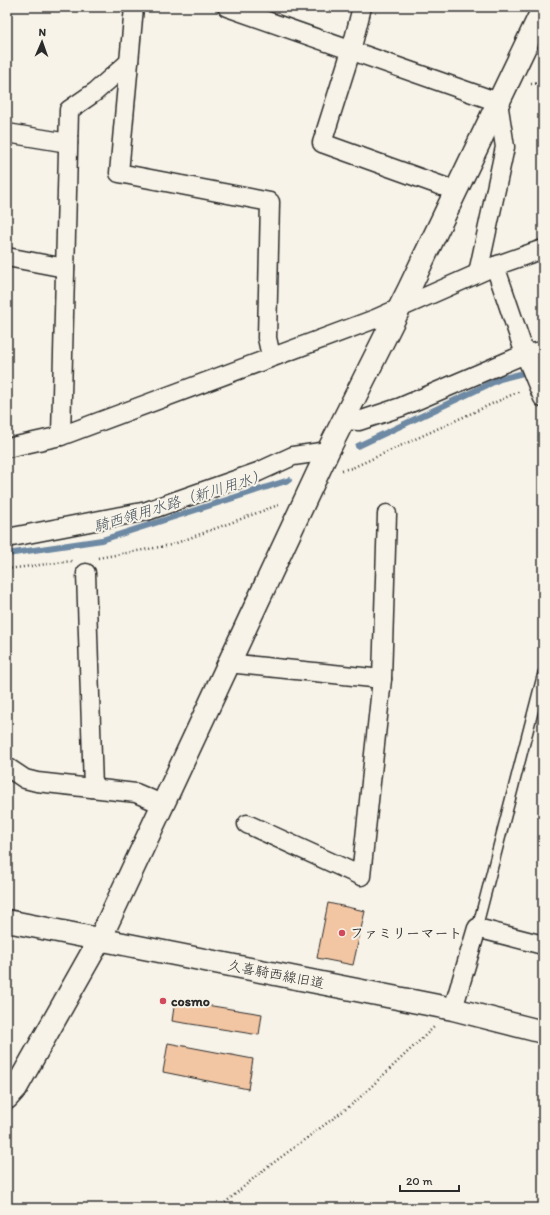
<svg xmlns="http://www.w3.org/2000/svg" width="550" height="1215" font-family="Itim,'Klee One',sans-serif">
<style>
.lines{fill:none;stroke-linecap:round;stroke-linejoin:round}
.stream{stroke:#6d89a3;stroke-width:6}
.building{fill:#f3c6a3;stroke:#2b2b2b}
.lane-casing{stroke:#2b2b2b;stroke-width:12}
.street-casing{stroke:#2b2b2b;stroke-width:21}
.secondary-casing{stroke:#2b2b2b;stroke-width:25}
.path{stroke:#2b2b2b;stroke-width:2.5;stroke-dasharray:1 3;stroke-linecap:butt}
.lane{stroke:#f7f3e8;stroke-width:9}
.street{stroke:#f7f3e8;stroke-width:18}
.secondary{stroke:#f7f3e8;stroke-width:22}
.poi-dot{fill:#d1495b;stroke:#f7f3e8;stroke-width:1.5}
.labels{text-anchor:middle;stroke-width:4;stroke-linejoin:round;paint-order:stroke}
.poi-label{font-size:14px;font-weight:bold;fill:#2b2b2b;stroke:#f7f3e8;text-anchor:start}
.street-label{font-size:14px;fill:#2b2b2b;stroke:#f7f3e8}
.water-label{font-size:15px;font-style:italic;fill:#46525d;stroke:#f7f3e8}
</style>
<rect width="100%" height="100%" fill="#f7f3e8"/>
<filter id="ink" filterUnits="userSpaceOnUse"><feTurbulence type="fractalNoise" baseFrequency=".025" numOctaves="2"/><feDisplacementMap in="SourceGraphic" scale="8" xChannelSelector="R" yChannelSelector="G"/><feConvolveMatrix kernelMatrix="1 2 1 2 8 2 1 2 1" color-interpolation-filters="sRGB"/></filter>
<g filter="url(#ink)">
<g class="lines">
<g class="stream">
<path d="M358,446L500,379L543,368"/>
<path d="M7,554L102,540L289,480"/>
</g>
</g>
<g class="building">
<path d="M328,903L365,911L353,965L317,958Z"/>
<path d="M175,1000L262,1014L259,1035L172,1021Z"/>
<path d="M168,1043L253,1059L248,1089L163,1072Z"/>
</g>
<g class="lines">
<defs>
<path id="lane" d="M477,928L543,673"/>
<g id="street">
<path d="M134,7L119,173L270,202L267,338L271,356"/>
<path d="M227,7L498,102L505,147L478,273"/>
<path d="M362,7L351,51L322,143L456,191"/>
<path d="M7,133L68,143"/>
<path d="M7,257L65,268"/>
<path d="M495,266L525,354L543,398"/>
<path d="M343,420L359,421L401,407L525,354L543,351"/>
<path d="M61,436L69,110L95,92L129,62"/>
<path d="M7,448L61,436L375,319L495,266L543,249"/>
<path d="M7,538L147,511L258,472L293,456L328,451"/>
<path d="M86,573L93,788"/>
<path d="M228,663L382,679"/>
<path d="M7,767L25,779L37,782L136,793L164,805"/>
<path d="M247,824L361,876L382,679L387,514"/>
<path d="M453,1009L477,928L543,945"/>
</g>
<g id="secondary">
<path d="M7,921L453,1009L543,1032"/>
<path d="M7,1098L16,1088L100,939L328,451L409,289L543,9"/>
</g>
</defs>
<use href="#lane" class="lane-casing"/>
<use href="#street" class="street-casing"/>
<use href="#secondary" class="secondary-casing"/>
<g class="path">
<path d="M531,84L543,83"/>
<path d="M342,470L352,468L520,391"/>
<path d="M98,558L171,545L281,504"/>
<path d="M7,569L72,561"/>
<path d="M219,1208L261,1172L354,1103L434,1027"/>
</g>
<use href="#lane" class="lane"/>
<use href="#street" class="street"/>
<use href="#secondary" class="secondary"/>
</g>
</g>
<g class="poi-dot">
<circle cx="342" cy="933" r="4"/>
<circle cx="163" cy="1001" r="4"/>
</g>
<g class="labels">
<g class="poi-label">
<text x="350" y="938">ファミリーマート</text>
<text x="171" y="1006">cosmo</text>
</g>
<g class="street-label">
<text transform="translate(276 974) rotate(11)" y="5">久喜騎西線旧道</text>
</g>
<g class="water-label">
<text transform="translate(180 501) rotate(-17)" y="5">騎西領用水路（新川用水）</text>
</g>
</g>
<rect width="550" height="1215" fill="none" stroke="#f7f3e8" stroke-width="24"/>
<rect x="12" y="12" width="526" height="1191" fill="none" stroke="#2b2b2b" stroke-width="1.5" filter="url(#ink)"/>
<g transform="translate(42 42) rotate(2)" stroke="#f7f3e8" stroke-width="3" paint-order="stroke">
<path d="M0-3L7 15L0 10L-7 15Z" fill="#2b2b2b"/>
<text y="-6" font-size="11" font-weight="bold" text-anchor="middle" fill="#2b2b2b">N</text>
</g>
<path d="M400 1185v6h59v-6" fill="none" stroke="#2b2b2b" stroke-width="2"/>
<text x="406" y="1185" font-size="12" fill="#2b2b2b" stroke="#f7f3e8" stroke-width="3" paint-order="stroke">20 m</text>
</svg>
